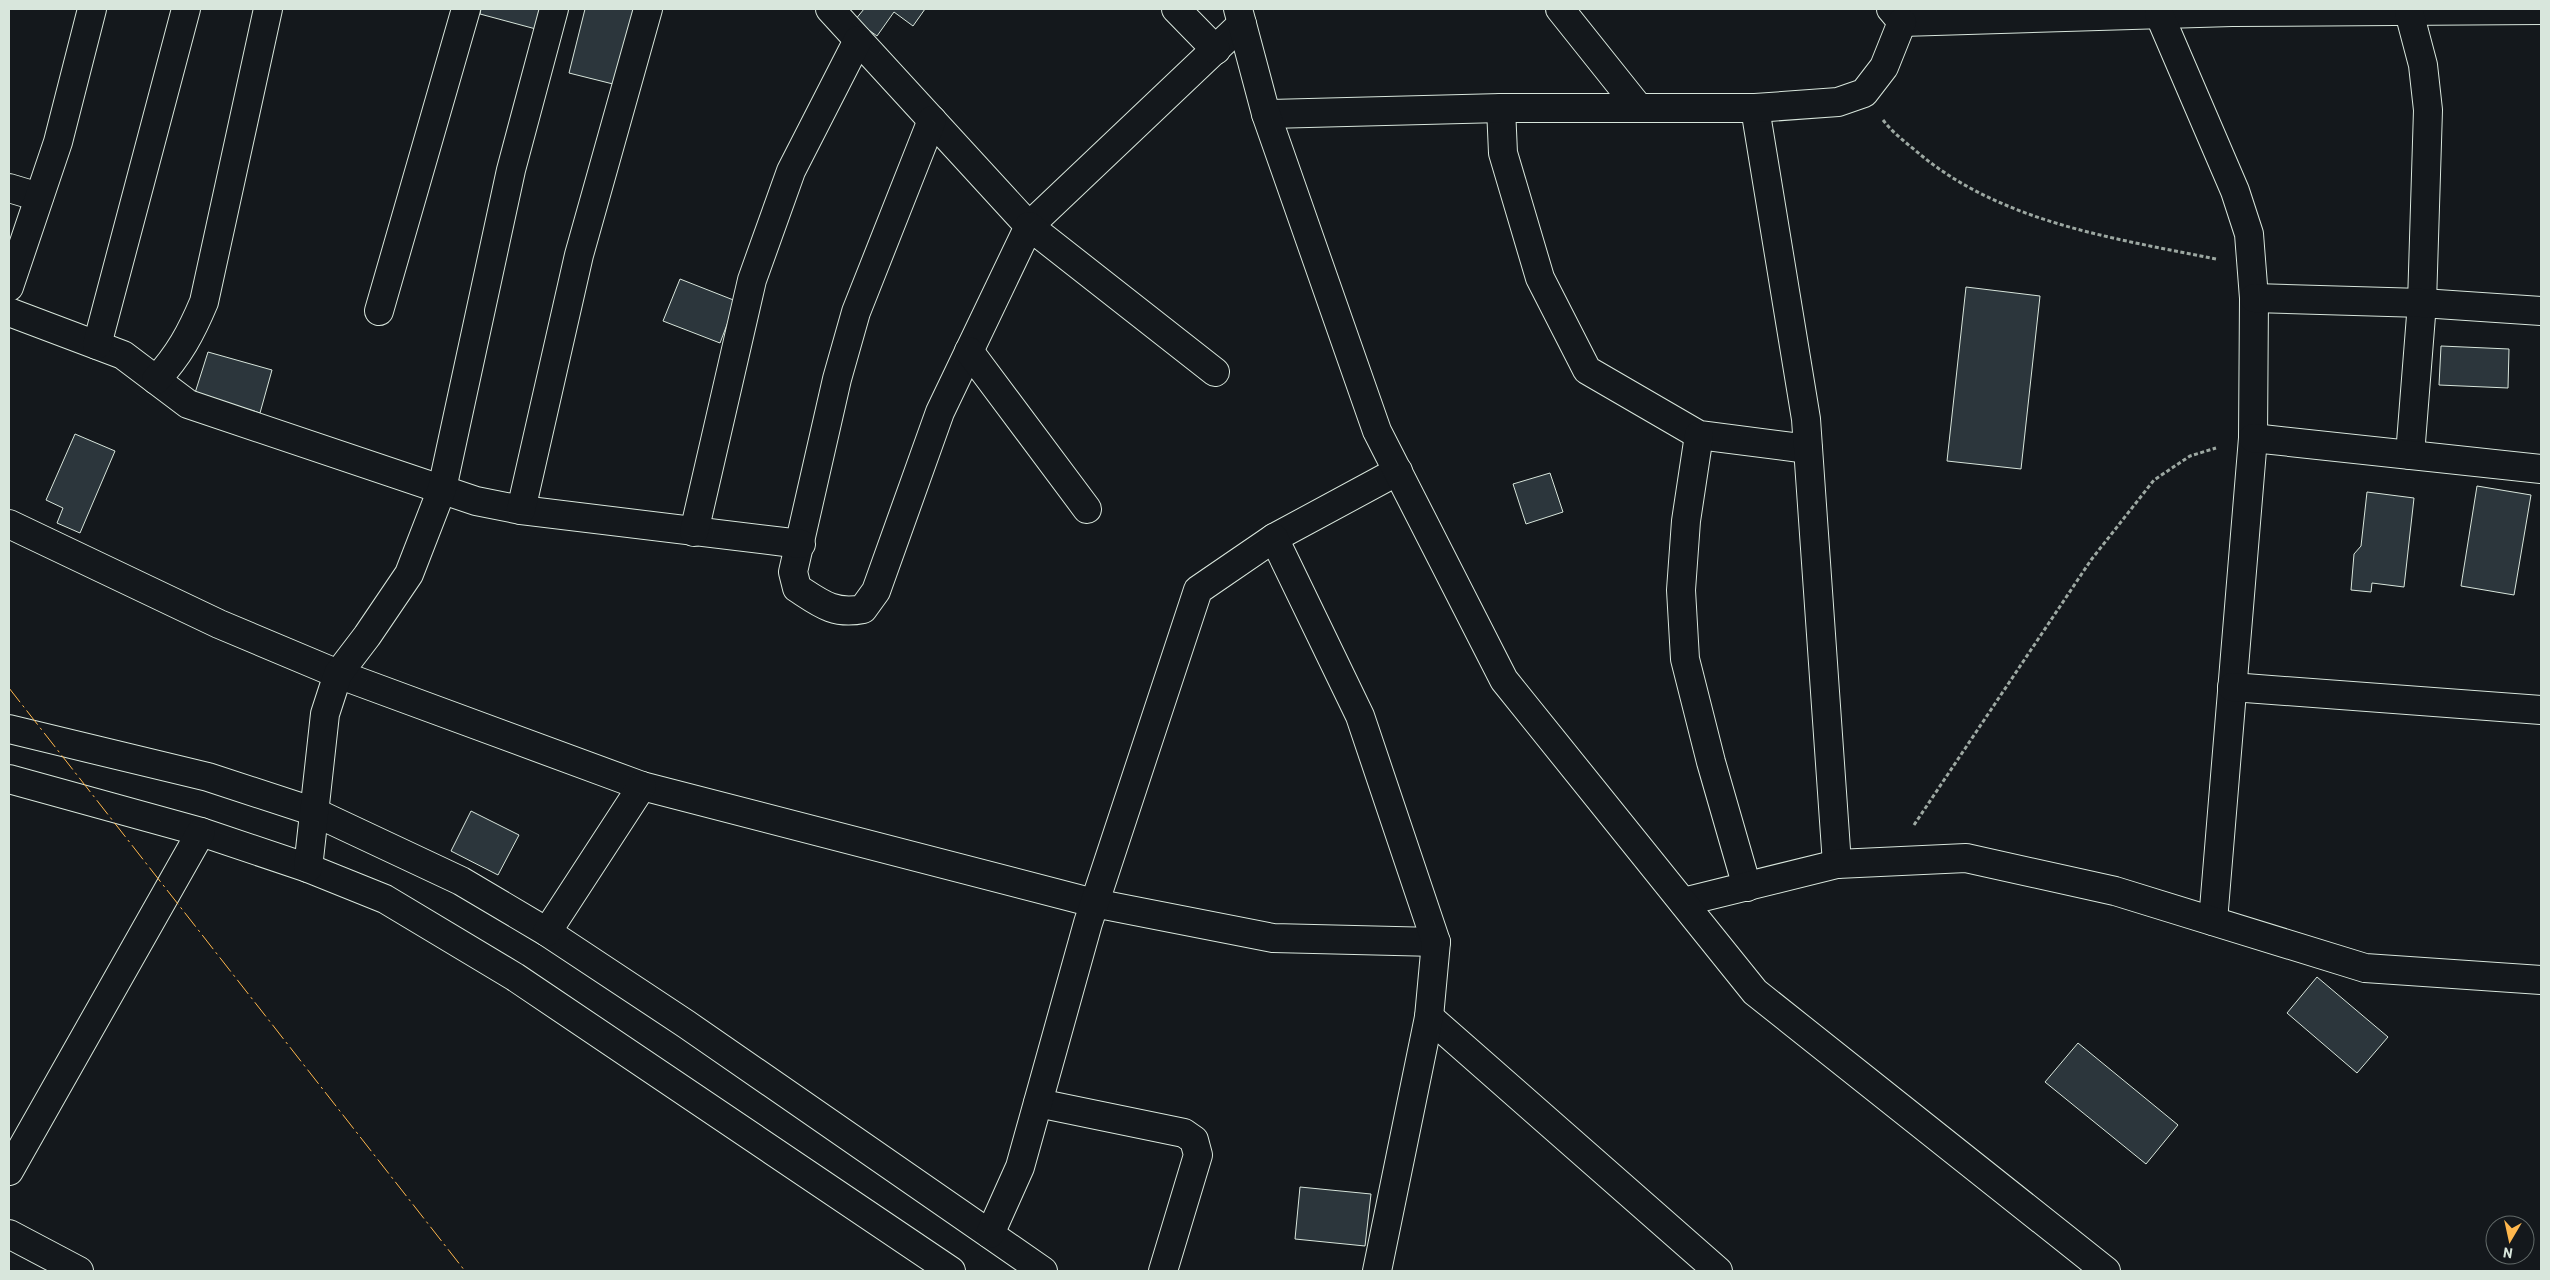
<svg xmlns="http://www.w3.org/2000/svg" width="2550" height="1280" font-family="Barlow,sans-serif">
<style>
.building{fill:#2c363c;stroke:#d8e6dc}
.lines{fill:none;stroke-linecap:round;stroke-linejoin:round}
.minor-casing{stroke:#d8e6dc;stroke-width:30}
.tertiary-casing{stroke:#d8e6dc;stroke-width:30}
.path{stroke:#9da8a2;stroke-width:3;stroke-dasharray:4 2.5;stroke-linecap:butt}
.minor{stroke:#14181c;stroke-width:28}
.tertiary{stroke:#14181c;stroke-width:28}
.power{stroke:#ffb74d;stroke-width:1;stroke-dasharray:18 4 2.5 4;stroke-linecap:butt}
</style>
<rect width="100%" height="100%" fill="#14181c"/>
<g class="building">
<path d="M481,9H553L547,32L480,14Z"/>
<path d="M585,9H640L621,86L569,73Z"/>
<path d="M864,9H925L913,26L894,12L877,36L855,20Z"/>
<path d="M680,279L736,301L720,343L663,321Z"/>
<path d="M1966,287L2040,296L2021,469L1947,461Z"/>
<path d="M2441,346L2509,349L2508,388L2439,385Z"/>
<path d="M208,352L272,370L260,413L195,393Z"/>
<path d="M75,434L115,451L80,533L57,523L63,508L46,500Z"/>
<path d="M1550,473L1563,512L1526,524L1513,484Z"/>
<path d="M2477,486L2531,495L2514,595L2461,586Z"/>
<path d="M2367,492L2414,498L2404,587L2372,583L2371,592L2351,590L2354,554L2361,546Z"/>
<path d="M471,811L519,835L498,875L451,851Z"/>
<path d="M2317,977L2388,1037L2357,1073L2287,1013Z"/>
<path d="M2078,1043L2178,1125L2146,1164L2045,1082Z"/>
<path d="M1300,1187L1371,1194L1365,1246L1295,1239Z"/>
</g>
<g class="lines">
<defs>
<g id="minor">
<path d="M830,9L1029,226L1242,24"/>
<path d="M1176,9L1216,50"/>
<path d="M1560,9L1639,108"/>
<path d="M1891,9L1902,22L2232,12L2541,10"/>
<path d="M2409,12L2423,65L2428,110L2422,303L2410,455"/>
<path d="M2159,14L2235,191L2249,234L2254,298L2253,438L2213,921"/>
<path d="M1501,108L1503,153L1540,278L1587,370L1699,435L1808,449"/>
<path d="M1755,108L1806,419L1837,864"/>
<path d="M1266,114L1501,108H1755L1838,102L1864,93L1884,67L1902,22"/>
<path d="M932,120L856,312L837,379L793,572L797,588C820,603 834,615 863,609L876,591L940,412L1029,226L1215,372"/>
<path d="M9,188L39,197"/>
<path d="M9,287L58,142L92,9"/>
<path d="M2254,298L2422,303L2541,311"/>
<path d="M379,311L466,9"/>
<path d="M9,312L123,355L188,404L476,501L521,510L801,544"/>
<path d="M97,345L186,9"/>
<path d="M969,351L1087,509"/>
<path d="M156,380C179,355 191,333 204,302L268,9"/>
<path d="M1699,435L1686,521L1681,590L1685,659L1711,762L1747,887"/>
<path d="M2253,438L2541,469"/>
<path d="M521,510L579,255L648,9"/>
<path d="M9,524L219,624L338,674L642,786L1094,903L1273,938L1436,942"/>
<path d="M694,532L752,280L791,171L858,40"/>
<path d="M1274,538L1398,471"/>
<path d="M2232,687L2541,710"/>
<path d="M9,729L208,777L312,811L461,881L547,932L686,1024L1043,1271"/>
<path d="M9,779L201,832L308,868L385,899L515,977L951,1271"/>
<path d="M308,868L325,714L338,674L367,636L409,574L442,489L511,170L554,9"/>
<path d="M1683,902L1837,864L1966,858L2115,891L2365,968L2541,980"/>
<path d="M547,932L642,786"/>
<path d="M1429,1017L1718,1271"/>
<path d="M1038,1103L1184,1133L1194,1140L1198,1155L1163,1271"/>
<path d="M9,1171L201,832"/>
<path d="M9,1234L79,1271"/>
<path d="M990,1234L1020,1167L1088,923L1198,590L1274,538L1360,716L1436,942L1429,1017L1377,1271"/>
</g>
<path id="tertiary" d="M1238,9L1266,114L1377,431L1504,680L1755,992L2106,1271"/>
</defs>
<use href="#minor" class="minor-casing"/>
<use href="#tertiary" class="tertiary-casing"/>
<g class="path">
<path d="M1883,120C1892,132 1904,141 1916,151C1999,222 2112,238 2216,259"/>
<path d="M1914,825L2091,560L2154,480L2190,456L2216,448"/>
</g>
<use href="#minor" class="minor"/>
<use href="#tertiary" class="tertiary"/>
<path class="power" d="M9,688L465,1271"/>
</g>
<rect width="2550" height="1280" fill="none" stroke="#d8e6dc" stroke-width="20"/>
<g transform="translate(2510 1240) rotate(189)"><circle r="24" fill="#14181c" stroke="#626a69"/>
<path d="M0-4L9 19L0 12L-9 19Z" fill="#ffb74d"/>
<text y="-8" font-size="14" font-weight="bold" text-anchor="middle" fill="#d8e6dc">N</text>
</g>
</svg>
